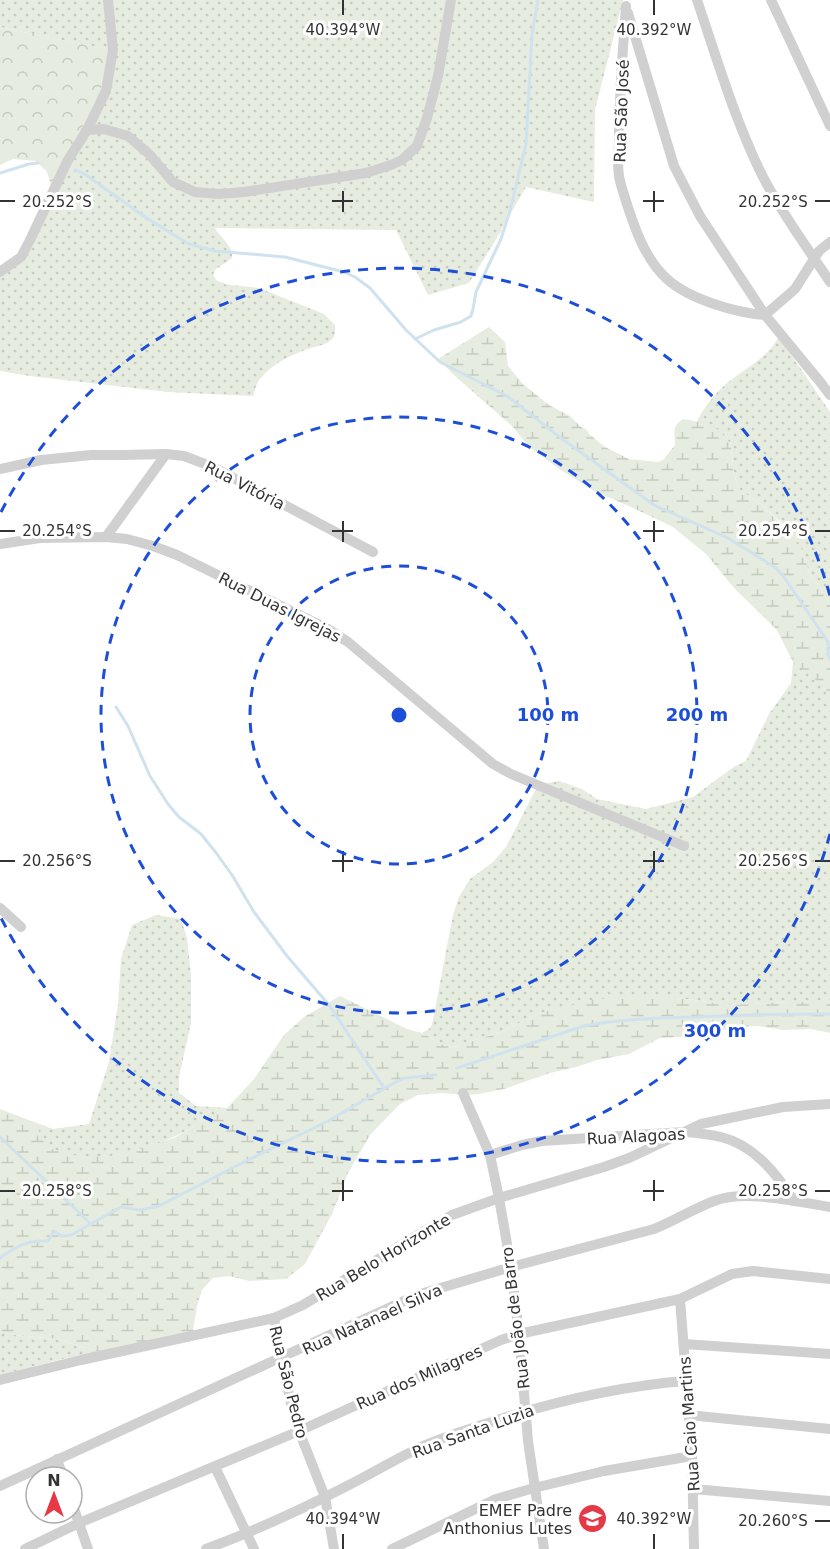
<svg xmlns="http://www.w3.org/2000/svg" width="830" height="1549" font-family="'DejaVu Sans',sans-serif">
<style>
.grass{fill:url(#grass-dots)}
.forest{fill:url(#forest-crowns)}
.wetland{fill:url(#wetland-marsh)}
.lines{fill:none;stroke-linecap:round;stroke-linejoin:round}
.stream{stroke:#cfe2ee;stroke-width:3}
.street{stroke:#d0d0d0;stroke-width:10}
.ticks{fill:none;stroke:#333;stroke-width:2}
.ring{fill:none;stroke:#1d4ed8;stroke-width:3;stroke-dasharray:10 8}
.labels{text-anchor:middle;stroke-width:6;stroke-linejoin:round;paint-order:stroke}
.street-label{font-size:16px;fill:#333;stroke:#fff}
.poi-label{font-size:16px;fill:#333;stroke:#fff;text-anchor:end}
.ticks-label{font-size:15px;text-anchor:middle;fill:#333;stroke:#fff;stroke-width:6;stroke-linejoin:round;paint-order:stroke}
.centre{fill:#1d4ed8;stroke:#fff;stroke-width:3}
.ring-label{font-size:18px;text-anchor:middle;font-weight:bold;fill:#1d4ed8;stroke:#fff;stroke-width:6;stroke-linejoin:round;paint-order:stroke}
</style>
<defs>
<pattern id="grass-dots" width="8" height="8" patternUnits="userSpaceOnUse" patternTransform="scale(1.5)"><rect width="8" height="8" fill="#e6ecdf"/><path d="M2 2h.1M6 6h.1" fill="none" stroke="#c6cbc0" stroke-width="1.8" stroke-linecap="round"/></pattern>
<pattern id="forest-crowns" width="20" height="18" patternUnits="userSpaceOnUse" patternTransform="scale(1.5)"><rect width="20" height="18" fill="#e6ecdf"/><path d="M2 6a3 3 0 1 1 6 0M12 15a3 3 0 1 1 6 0" fill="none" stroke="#c6cbc0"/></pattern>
<pattern id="wetland-marsh" width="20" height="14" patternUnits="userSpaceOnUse" patternTransform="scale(1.5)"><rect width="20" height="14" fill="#e6ecdf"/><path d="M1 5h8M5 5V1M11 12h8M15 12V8" fill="none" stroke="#c6cbc0"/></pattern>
</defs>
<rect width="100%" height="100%" fill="#fff"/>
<g class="grass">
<path d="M0,0H623L595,110L594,202L526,187L501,230L503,231L500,233L469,283L428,295L396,230L215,228C220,238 234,246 232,258L215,270L213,275L217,281L224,283V284L259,288L324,314L335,325C335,330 336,335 332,339C328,344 318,346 311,348C292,354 273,363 260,379C256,383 255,391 253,396L168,392L30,376L0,371V269L31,244L108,50L0,27Z"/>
<path d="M779,337L830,412V604L824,593L808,571L806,559L792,533L762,505L740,490L736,480L733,467L731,443L697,421C704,408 714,394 726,384C746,367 764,361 779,337Z"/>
<path d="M793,662C802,669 820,679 825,689C828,694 827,699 830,704V1002H791L732,1005L677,998L540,1013L501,1032L449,1048L422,1033L429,1029L432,1025L453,915L459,897L470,879L493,862L506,847L538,785L559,781L582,789L597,799L646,809L693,797L735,766L746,761L769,714L791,683Z"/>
<path d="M156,915L181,919L187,938L191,975V1023L179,1077V1093L196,1106L227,1108C184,1134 135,1160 83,1157C71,1156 58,1151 46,1148L34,1122L53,1129L89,1124L109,1062L118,1004L121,959L132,925Z"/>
<path d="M0,1331L15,1335L56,1339L100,1352L62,1359L0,1375Z"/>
</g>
<path class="forest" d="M0,27L109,50L105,75L94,107L69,150L53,192L47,172L36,161L13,159L0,165Z"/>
<g class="wetland">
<path d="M489,327L505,342L508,366L523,384L549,405L570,416L581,427L587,430L589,434L605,447L629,459L659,462L664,459L675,445C675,432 671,427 683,419L705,423L719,430L731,444L733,467L736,480L740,490L762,505L798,541L806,559L808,571L824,593L830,604V704L827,699L825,689L814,678L793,662L777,630L734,588L706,554L673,527L631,507L594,491L558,468L528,446L513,427L455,376L438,359Z"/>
<path d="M340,996L407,1029L422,1033L449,1048L501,1032L540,1013L597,999L647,996L677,998L732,1005L791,1002H830V1033L811,1029L783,1030L758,1026L742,1027L681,1037L660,1038L629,1054L597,1060L576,1067L550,1073L504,1089L479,1094L468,1095L442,1093L418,1095L400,1104L370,1135L348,1173L332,1214L305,1264L286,1279L249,1281L230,1276L213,1278L202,1290L197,1306L193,1331L100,1352L56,1339L15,1335L0,1331V1109L34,1122L47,1148L82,1157L112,1156L147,1147L174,1138L227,1108L254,1079L284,1035L304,1017Z"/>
</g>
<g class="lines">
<g class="stream">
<path d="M75,170L83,173L148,219L189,244L215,251L285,257L344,272L355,277L370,288L406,330L440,362L507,396L561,438L654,505L728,538L776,568L784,577L828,642V655L830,659"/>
<path d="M0,173L29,164L38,163"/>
<path d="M415,339L434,330L461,322L471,316L473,309L476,292L501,239L510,211L526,144L532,34L538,0"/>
<path d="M116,707L128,726L150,776L168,804L179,817L201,834L217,854L232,875L254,912L287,956L329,1005L384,1088"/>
<path d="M457,1068L584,1026C620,1019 658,1018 695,1017C740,1015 785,1014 830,1014"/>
<path d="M0,1137L91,1224"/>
<path d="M0,1258C17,1246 26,1240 48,1241L54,1231L61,1236L71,1235L121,1207L140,1210L159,1206L246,1161L328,1121L396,1082L405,1078L436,1075"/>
</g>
<g class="street">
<path d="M697,0C717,59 735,121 763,177C782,214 807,247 830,282"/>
<path d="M771,0L830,126"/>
<path d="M626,6C623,50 619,95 619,139C619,151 617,164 619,176C620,183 623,191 625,198C634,226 644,258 667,279C689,299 736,313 765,315L795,289L819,251L830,242"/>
<path d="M628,13L674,166L700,216L765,315L821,383L830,395"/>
<path d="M87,130L104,129L128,136L149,154L173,182L195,192L219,194L244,192L366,173L391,165L402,160L417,146L427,118L438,76L451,0"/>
<path d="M0,272L21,257L30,240L68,160L87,130L106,91L113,50L108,0"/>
<path d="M0,469L41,460L91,455H123L166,454L184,456L213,467L373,552"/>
<path d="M106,537L166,454"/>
<path d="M0,544L40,538L106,537L127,539L153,546L177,555L328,629L348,642L493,764L511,774L684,846"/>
<path d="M0,908L21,927"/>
<path d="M463,1093L490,1155L499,1198L511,1267L519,1334L528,1441L544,1549"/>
<path d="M490,1155L522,1145L542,1141L684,1132C696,1133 709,1134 721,1137C754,1145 777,1174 794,1201"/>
<path d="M680,1299L692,1456L694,1549"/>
<path d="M274,1318L290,1400L299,1431L325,1497L334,1549"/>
<path d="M684,1344L830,1354"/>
<path d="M0,1380L81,1360L274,1318L303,1305L434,1225L452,1215L499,1198L604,1167L629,1158L701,1124L783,1107L830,1104"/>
<path d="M688,1415L830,1429"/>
<path d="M57,1459L63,1477"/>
<path d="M215,1467L254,1549"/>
<path d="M0,1486L417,1295L511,1267L654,1229C674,1221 693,1209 714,1201C746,1189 797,1202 830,1207"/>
<path d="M693,1489L830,1501"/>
<path d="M72,1503L88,1549"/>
<path d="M25,1549L79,1523L299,1431L501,1340L519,1334L680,1299L732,1274L753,1271L830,1279"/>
<path d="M206,1549C254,1531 301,1510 347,1486C371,1474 394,1460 419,1448C442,1437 467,1430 491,1422C556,1401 618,1386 686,1381"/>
<path d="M392,1549L496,1499L534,1488L604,1471L692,1456"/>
</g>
</g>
<path class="ticks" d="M343,0V15M654,0V15M343,191V212M654,191V212M0,201H15M332,201H353M643,201H664M815,201H830M343,521V542M654,521V542M0,531H15M332,531H353M643,531H664M815,531H830M343,851V872M654,851V872M0,861H15M332,861H353M643,861H664M815,861H830M343,1180V1201M654,1180V1201M0,1191H15M332,1191H353M643,1191H664M815,1191H830M815,1521H830M343,1534V1549M654,1534V1549"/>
<g class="ring">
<circle cx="399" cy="715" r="149"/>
<circle cx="399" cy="715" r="298"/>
<path d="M830 834A447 447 0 0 1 1 918M1 512A447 447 0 0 1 830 596"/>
</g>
<defs>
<symbol id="school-disc" viewBox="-11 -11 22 22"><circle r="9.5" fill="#e63946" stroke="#fff"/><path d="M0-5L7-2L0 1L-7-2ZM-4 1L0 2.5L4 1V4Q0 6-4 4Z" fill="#fff"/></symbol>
</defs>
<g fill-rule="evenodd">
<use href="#school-disc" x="576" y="1502" width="33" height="33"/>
</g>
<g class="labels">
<g class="street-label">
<text transform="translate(621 111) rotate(-88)" y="6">Rua São José</text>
<text transform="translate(245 485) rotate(27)" y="6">Rua Vitória</text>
<text transform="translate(280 607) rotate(27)" y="6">Rua Duas Igrejas</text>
<text transform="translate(636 1136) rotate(-3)" y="6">Rua Alagoas</text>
<text transform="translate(383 1257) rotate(-31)" y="6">Rua Belo Horizonte</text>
<text transform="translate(515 1318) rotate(-97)" y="6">Rua João de Barro</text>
<text transform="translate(372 1319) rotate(-24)" y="6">Rua Natanael Silva</text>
<text transform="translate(419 1377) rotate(-24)" y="6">Rua dos Milagres</text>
<text transform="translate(289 1382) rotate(76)" y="6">Rua São Pedro</text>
<text transform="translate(689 1424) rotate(-94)" y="6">Rua Caio Martins</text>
<text transform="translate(473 1431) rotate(-20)" y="6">Rua Santa Luzia</text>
</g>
<g class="poi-label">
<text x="572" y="1516">EMEF Padre<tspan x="572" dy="18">Anthonius Lutes</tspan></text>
</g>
</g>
<g class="ticks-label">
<text x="343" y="35">40.394°W</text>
<text x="654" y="35">40.392°W</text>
<text x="57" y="207">20.252°S</text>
<text x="773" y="207">20.252°S</text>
<text x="57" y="536">20.254°S</text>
<text x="773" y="536">20.254°S</text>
<text x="57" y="866">20.256°S</text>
<text x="773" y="866">20.256°S</text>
<text x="57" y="1196">20.258°S</text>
<text x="773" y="1196">20.258°S</text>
<text x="343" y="1524">40.394°W</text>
<text x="654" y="1524">40.392°W</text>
<text x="773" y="1526">20.260°S</text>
</g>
<circle cx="399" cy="715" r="9" class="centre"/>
<g class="ring-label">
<text x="548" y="721">100 m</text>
<text x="697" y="721">200 m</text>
<text x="715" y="1037">300 m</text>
</g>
<g transform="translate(54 1495)"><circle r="28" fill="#ffffff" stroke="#adadad" stroke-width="1.5"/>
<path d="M0-4.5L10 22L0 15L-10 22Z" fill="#e63946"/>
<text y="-9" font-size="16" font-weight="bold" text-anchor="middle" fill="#333333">N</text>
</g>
</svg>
